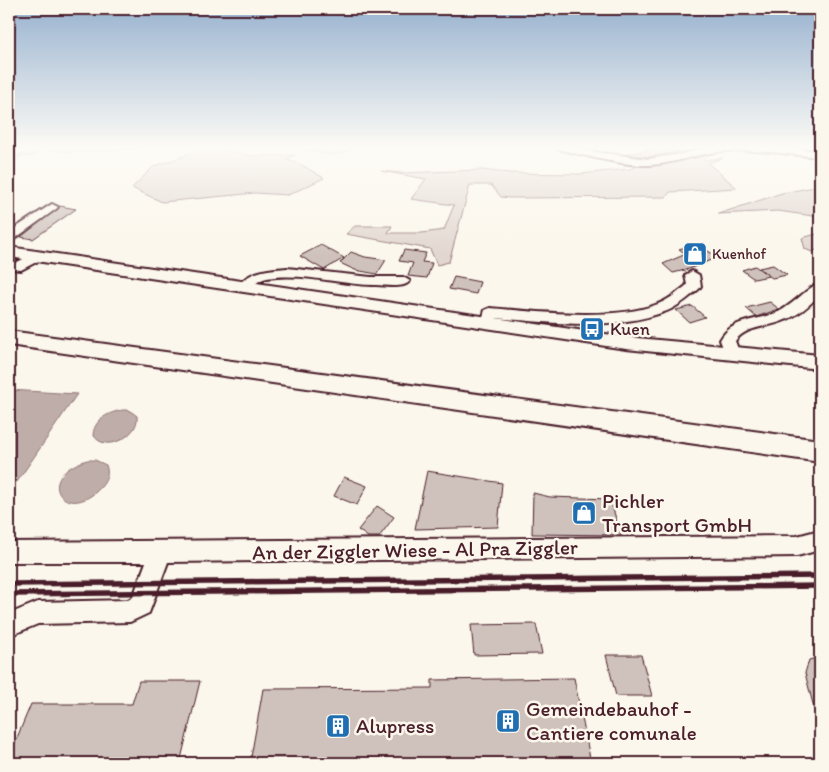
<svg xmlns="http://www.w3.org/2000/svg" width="829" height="772" font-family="Itim,sans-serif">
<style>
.green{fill:#e2d7d0;stroke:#967b7e}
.water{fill:#bfadaa;stroke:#907477}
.building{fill:#cfc2bc;stroke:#4a1f2b}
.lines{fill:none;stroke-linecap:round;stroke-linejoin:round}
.minor-casing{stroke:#4a1f2b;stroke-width:4}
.major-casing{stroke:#4a1f2b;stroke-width:4}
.highway-casing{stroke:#4a1f2b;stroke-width:4}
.minor{fill:#fbf7ec;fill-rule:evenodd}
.major{fill:#fbf7ec;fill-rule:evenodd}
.highway{fill:#fbf7ec;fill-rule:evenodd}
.rail{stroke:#4a1f2b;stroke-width:5.5}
.labels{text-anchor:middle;stroke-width:5;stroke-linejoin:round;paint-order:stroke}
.far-poi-label{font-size:15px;fill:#4a1f2b;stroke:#fbf7ec;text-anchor:start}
.poi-label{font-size:18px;fill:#4a1f2b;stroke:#fbf7ec;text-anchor:start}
.near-poi-label{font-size:21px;fill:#4a1f2b;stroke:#fbf7ec;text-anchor:start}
.near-street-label{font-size:21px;fill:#4a1f2b;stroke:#fbf7ec}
</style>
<rect width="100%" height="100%" fill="#fbf7ec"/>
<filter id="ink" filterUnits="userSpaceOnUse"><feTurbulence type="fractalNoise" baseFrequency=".02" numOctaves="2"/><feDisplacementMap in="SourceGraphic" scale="10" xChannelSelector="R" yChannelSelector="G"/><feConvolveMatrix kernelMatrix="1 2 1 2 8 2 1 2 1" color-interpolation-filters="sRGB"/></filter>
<g filter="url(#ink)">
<g class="green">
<path d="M28,147H141L137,149L69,152L41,149L34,156H21L9,164V158L27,152Z"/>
<path d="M208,147H221L219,149L253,156L295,155L286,160L298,163L324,178L288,195L255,193L162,202L132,188L153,167Z"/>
<path d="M303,147H353C339,159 318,154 303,147Z"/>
<path d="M747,147L700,155L705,160L723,158L708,163L737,188L670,192L666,197L510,198L501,197L491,185H470L449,262L437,265L430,249L346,234L355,226H392L388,233H422L444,230L454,205L411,199L426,179L381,171L401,173L481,170L509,173L580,174L630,169L648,162L691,153Z"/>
<path d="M820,186V217L778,211L718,214L782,193Z"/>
<path d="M820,233V248L812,252L805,249L802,238Z"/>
</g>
<g class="water">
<path d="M9,390L77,394L17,482L9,481Z"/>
<path d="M123,410H129L137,416C140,436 103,455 93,434C95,419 109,412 123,410Z"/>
<path d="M87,460H95L106,465C109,473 107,480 101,487C67,525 30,478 87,460Z"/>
</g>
<g class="building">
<path d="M667,147L679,152L648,157L626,154Z"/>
<path d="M60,206L76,209L33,239L21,237Z"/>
<path d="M696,244L718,257L689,269L673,273L663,264L686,254L679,249Z"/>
<path d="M321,245L344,258L324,270L300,256Z"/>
<path d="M404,250L426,253L422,262L432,263L427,278L408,276L413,263L399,261Z"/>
<path d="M351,252L365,257L386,260L377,274L355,270L340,263Z"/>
<path d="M773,265L787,275L772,278L759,268Z"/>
<path d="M755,266L769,276L754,279L742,270Z"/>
<path d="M454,277L480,282L476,294L449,289Z"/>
<path d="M770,302L779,309L756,317L746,308Z"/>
<path d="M692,306L705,317L689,322L676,310Z"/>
<path d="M427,471L502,483L498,527L415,529Z"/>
<path d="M344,477L367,486L357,505L334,496Z"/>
<path d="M533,493L550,497L610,499L621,535L532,534Z"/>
<path d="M377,506L394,517L379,537H368L358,530Z"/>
<path d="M536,624L542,654L474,655L471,625Z"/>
<path d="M606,655H641L652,696H616Z"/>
<path d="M820,657V720H817L805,673L809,660Z"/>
<path d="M574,678L591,763H250L263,689L432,688V680Z"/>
<path d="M139,681H200L180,763H9V757L31,704H132Z"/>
</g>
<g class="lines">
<defs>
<g id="minor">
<path d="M556,147H572L596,152L648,159L681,154L708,147H777L820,151V157C788,154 757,149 724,151C698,153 675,164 649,165C623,166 583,155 558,149Z"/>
<path d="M52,204L58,207L56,209L13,240L9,241V232Z"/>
<path d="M38,252L42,253L44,256L42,259L21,270L9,269V261L15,263Z"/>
<path d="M287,268L371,277H403L410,281C404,289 385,285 376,285C340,285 303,272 267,278C254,281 253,289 244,291L237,287C249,270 268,270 287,268Z"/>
<path d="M692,271L699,275L701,286L699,289C689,297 679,306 667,311C615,331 551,323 496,318L493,326H483L481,323L485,310L490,308C536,312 616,321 658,304C669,300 678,292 687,285L685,275Z"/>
<path d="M820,283V294C810,305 799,315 785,320C768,328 747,325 735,341L740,354L737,358L732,359L727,358L720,340C733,317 757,322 778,312C792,306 809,286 820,283Z"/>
<path d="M820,530V550L797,556L168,562L149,613L130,622L38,624L9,636V614L38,602L128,600L133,597L146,562H9V542L797,536Z"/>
</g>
<path id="major" d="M9,247L626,337L820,355V369L626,349L9,257Z"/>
<path id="highway" d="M9,331L820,440V462L9,345Z"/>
</defs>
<use href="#minor" class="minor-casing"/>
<use href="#major" class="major-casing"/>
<use href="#highway" class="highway-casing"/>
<use href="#minor" class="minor"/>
<use href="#major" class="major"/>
<use href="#highway" class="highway"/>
<g class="rail">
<path d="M9,584L820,576"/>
<path d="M9,594L820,586"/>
</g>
</g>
</g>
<linearGradient id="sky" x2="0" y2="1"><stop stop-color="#97b1cf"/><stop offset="0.58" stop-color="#fdfbf6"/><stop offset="1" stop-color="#fdfbf6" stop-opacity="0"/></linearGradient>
<rect width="829" height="255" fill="url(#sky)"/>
<defs>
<symbol id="shop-square" viewBox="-11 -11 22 22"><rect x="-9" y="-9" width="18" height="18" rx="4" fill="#1f6fb2" stroke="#fbf7ec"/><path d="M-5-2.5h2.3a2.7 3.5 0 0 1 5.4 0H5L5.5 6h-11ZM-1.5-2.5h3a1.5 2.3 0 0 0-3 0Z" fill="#fff"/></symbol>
<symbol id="bus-square" viewBox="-11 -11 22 22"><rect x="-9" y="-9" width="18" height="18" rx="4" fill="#1f6fb2" stroke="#fbf7ec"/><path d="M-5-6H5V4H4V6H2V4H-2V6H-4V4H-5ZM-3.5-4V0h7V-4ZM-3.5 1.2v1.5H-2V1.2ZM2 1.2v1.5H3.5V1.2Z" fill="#fff"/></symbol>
<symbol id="building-square" viewBox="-11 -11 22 22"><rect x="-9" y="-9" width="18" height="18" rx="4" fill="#1f6fb2" stroke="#fbf7ec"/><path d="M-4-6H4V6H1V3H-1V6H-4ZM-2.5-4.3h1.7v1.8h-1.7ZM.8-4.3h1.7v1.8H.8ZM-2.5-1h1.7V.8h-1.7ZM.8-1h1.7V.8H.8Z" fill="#fff"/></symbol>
</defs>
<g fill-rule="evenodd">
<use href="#shop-square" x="681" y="240" width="28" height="28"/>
<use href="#bus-square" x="578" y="315" width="28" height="28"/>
<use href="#shop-square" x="570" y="499" width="28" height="28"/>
<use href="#building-square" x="494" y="707" width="28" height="28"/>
<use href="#building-square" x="324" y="712" width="28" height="28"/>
</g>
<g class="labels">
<g class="far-poi-label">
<text x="712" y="259">Kuenhof</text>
</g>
<g class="poi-label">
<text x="610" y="335">Kuen</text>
</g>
<g class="near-poi-label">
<text x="602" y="508">Pichler<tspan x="602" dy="24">Transport GmbH</tspan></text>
<text x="526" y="716">Gemeindebauhof -<tspan x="526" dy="24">Cantiere comunale</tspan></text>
<text x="356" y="733">Alupress</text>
</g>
<g class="near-street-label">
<text transform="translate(415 550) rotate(-1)" y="7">An der Ziggler Wiese - Al Pra Ziggler</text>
</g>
</g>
<rect width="829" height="772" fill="none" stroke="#fbf7ec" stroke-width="30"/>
<rect x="15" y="15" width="799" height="742" fill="none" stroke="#4a1f2b" stroke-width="2" filter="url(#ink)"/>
</svg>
